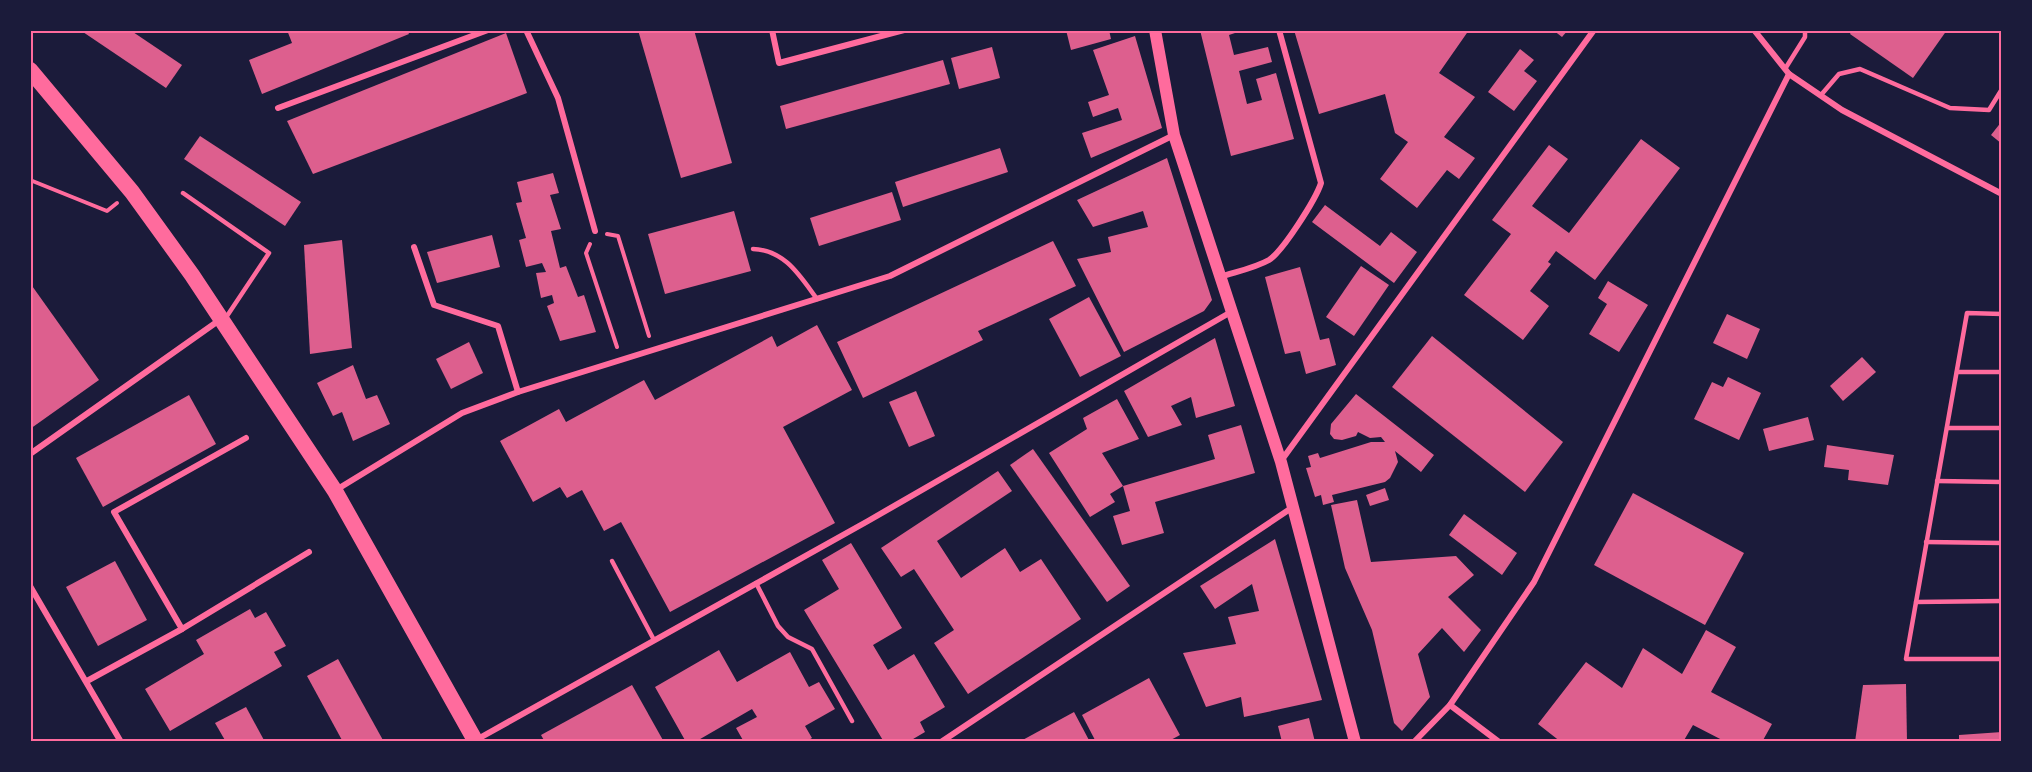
<svg xmlns="http://www.w3.org/2000/svg" width="2032" height="772" font-family="'PT Serif',serif">
<style>
.building{fill:#dd5f8e}
.lines{fill:none;stroke-linecap:round;stroke-linejoin:round}
.path{stroke:#ff6b9d;stroke-width:4}
.service{stroke:#ff6b9d;stroke-width:4.5}
.minor{stroke:#ff6b9d;stroke-width:6}
.secondary{stroke:#ff6b9d;stroke-width:12}
.trunk{stroke:#ff6b9d;stroke-width:16}
.neatline{fill:none;stroke:#ff6b9d;stroke-width:2}
</style>
<rect width="100%" height="100%" fill="#1b1b3a"/>
<g class="building">
<path d="M80,30H130L182,65L166,88Z"/>
<path d="M287,30H407L409,34L262,94L249,60L292,43Z"/>
<path d="M638,30H694L732,163L681,178Z"/>
<path d="M1066,30H1109L1111,39L1071,50Z"/>
<path d="M1200,30H1244L1229,35L1234,55L1268,47L1272,62L1239,71L1247,104L1262,100L1256,79L1276,73L1294,139L1231,156Z"/>
<path d="M1294,30H1469L1439,73L1475,97L1444,137L1475,158L1459,179L1447,170L1417,208L1380,179L1408,142L1395,133L1385,94L1319,114Z"/>
<path d="M1553,30H1568L1562,37Z"/>
<path d="M1852,30H1947L1913,78L1850,34Z"/>
<path d="M506,33L527,93L313,174L287,121Z"/>
<path d="M1135,36L1162,128L1091,158L1082,133L1122,120L1118,108L1093,117L1088,102L1109,95L1093,50Z"/>
<path d="M992,47L1000,78L959,89L951,58Z"/>
<path d="M1520,49L1534,60L1524,71L1537,81L1514,111L1488,92Z"/>
<path d="M943,60L950,84L786,129L780,106Z"/>
<path d="M2002,121V144L1991,135Z"/>
<path d="M200,136L301,202L285,226L184,159Z"/>
<path d="M1641,139L1680,168L1595,280L1556,251L1548,262L1551,264L1530,291L1549,306L1523,340L1464,295L1511,234L1492,220L1549,145L1568,159L1532,206L1569,233Z"/>
<path d="M1000,148L1008,172L903,207L895,182Z"/>
<path d="M1167,158L1212,300L1204,311L1124,352L1077,259L1111,252L1108,237L1148,227L1143,211L1093,227L1077,200Z"/>
<path d="M553,173L559,193L550,195L561,229L551,231L560,268L566,266L578,297L584,295L596,332L560,341L547,306L554,303L552,295L541,298L536,273L546,272L542,263L526,267L519,240L526,238L516,203L522,202L517,182Z"/>
<path d="M892,192L901,220L819,246L810,218Z"/>
<path d="M1325,205L1380,246L1391,232L1417,252L1394,283L1312,222Z"/>
<path d="M734,211L751,271L665,294L648,234Z"/>
<path d="M492,235L500,267L437,283L427,252Z"/>
<path d="M342,240L352,348L310,354L304,245Z"/>
<path d="M1053,241L1076,286L978,331L983,340L863,398L837,342Z"/>
<path d="M1361,266L1389,285L1354,336L1326,317Z"/>
<path d="M1300,267L1320,340L1329,338L1336,365L1306,374L1300,351L1285,354L1265,277Z"/>
<path d="M1608,281L1648,305L1619,352L1589,334L1607,304L1598,298Z"/>
<path d="M30,283L99,380L30,429Z"/>
<path d="M1089,297L1121,356L1080,377L1049,319Z"/>
<path d="M1727,314L1760,329L1747,359L1713,343Z"/>
<path d="M817,325L852,390L783,427L835,523L670,612L621,522L604,531L582,490L567,498L560,487L533,502L500,441L559,409L566,422L644,380L655,400L772,336L777,347Z"/>
<path d="M1432,336L1563,442L1525,492L1392,387Z"/>
<path d="M1215,338L1235,406L1196,418L1191,397L1171,406L1182,425L1148,437L1124,391Z"/>
<path d="M469,342L483,373L451,389L436,359Z"/>
<path d="M1862,357L1876,372L1843,401L1830,386Z"/>
<path d="M353,365L366,399L377,395L390,424L353,441L342,412L333,416L317,383Z"/>
<path d="M1728,377L1761,393L1739,440L1694,419L1712,382L1723,387Z"/>
<path d="M916,391L935,436L909,447L889,402Z"/>
<path d="M1356,394L1434,455L1421,472L1395,451L1398,462L1390,478L1385,482L1332,495L1334,502L1323,505L1321,495L1315,497L1306,468L1311,467L1308,456L1318,453L1320,458L1371,442H1385L1381,437L1370,438L1358,432L1356,436L1342,440L1334,439L1330,434L1331,424Z"/>
<path d="M189,395L216,444L103,507L76,458Z"/>
<path d="M1117,399L1139,439L1102,453L1123,486L1110,494L1115,502L1090,517L1049,453L1087,429L1083,418Z"/>
<path d="M1808,417L1814,440L1769,451L1763,429Z"/>
<path d="M1241,425L1255,473L1155,502L1164,533L1122,545L1113,516L1130,511L1123,486L1215,459L1208,435Z"/>
<path d="M1827,445L1894,455L1888,485L1848,480L1849,470L1824,467Z"/>
<path d="M1033,449L1130,586L1107,602L1010,465Z"/>
<path d="M998,471L1012,491L937,541L961,578L1005,548L1020,572L1041,559L1081,619L968,694L934,643L954,630L914,569L901,577L881,548Z"/>
<path d="M1385,488L1389,500L1370,506L1366,495Z"/>
<path d="M1633,493L1744,553L1705,625L1594,565Z"/>
<path d="M1357,500L1371,562L1456,556L1474,575L1448,597L1481,630L1464,652L1442,628L1418,654L1430,697L1402,731L1394,723L1372,630L1345,568L1331,505Z"/>
<path d="M1464,514L1517,553L1502,575L1449,535Z"/>
<path d="M1275,539L1322,700L1244,717L1241,697L1206,707L1183,653L1236,644L1228,617L1259,611L1252,584L1215,609L1200,586Z"/>
<path d="M851,543L902,628L873,645L888,670L914,654L945,707L920,722L925,732L908,742H884L804,610L839,589L822,560Z"/>
<path d="M115,561L147,620L98,646L66,587Z"/>
<path d="M250,609L255,618L266,612L286,646L274,652L282,666L170,731L145,689L204,654L196,640Z"/>
<path d="M1706,630L1736,647L1711,692L1772,724L1762,742H1726L1693,725L1683,742H1561L1538,724L1586,662L1622,688L1643,648L1682,674Z"/>
<path d="M719,650L737,682L790,652L809,687L819,682L835,709L805,726L812,738L805,742H744L736,728L757,717L752,709L695,742H686L655,687Z"/>
<path d="M338,659L384,742H343L307,676Z"/>
<path d="M1149,678L1180,735L1167,742H1096L1082,715Z"/>
<path d="M1906,684L1907,742H1855L1863,685Z"/>
<path d="M632,685L664,742H545L541,735Z"/>
<path d="M246,707L265,742H226L215,723Z"/>
<path d="M1074,712L1090,742H1019Z"/>
<path d="M1309,718L1315,742H1282L1278,726Z"/>
<path d="M2002,732V742H1959V735Z"/>
</g>
<g class="lines">
<g class="path">
<path d="M30,180L107,211L117,203"/>
<path d="M607,234L618,236L649,336"/>
<path d="M590,244L586,253L617,347"/>
</g>
<g class="service">
<path d="M1785,69L1805,37V30"/>
<path d="M1821,95L1839,74L1860,69L1950,108L1989,110L2002,89"/>
<path d="M183,193L269,253L225,319"/>
<path d="M753,249C785,250 800,276 817,299"/>
<path d="M2002,314L1967,313L1906,659H2002"/>
<path d="M1957,372H2002"/>
<path d="M1947,428H2002"/>
<path d="M1937,481L2002,482"/>
<path d="M1926,542L2002,543"/>
<path d="M612,561L654,640"/>
<path d="M756,583L778,626L788,637L812,649L852,721"/>
<path d="M1916,602L2002,601"/>
</g>
<g class="minor">
<path d="M526,30L558,98L595,231"/>
<path d="M772,30L779,63L904,30"/>
<path d="M1754,30L1789,74L1842,110L2002,194"/>
<path d="M278,108L488,30"/>
<path d="M414,247L434,305L498,326L518,392"/>
<path d="M1220,277C1235,272 1255,268 1269,260C1283,251 1316,199 1321,183L1279,30"/>
<path d="M30,454L221,319"/>
<path d="M1281,461L1594,30"/>
<path d="M336,490L462,413L518,392L890,276L1174,135"/>
<path d="M30,586L121,742"/>
<path d="M182,629L309,552"/>
<path d="M87,681L182,629L114,512L246,438"/>
<path d="M1450,705L1499,742"/>
<path d="M476,740L868,521L1231,312"/>
<path d="M941,742L1293,507"/>
<path d="M1414,742L1450,705L1534,582L1789,74"/>
</g>
<path class="secondary" d="M1155,30L1174,135L1281,462L1355,742"/>
<path class="trunk" d="M30,70L132,192L192,275L335,491L476,742"/>
</g>
<rect width="2032" height="772" fill="none" stroke="#1b1b3a" stroke-width="63"/>
<rect x="32" y="32" width="1968" height="708" class="neatline"/>
</svg>
